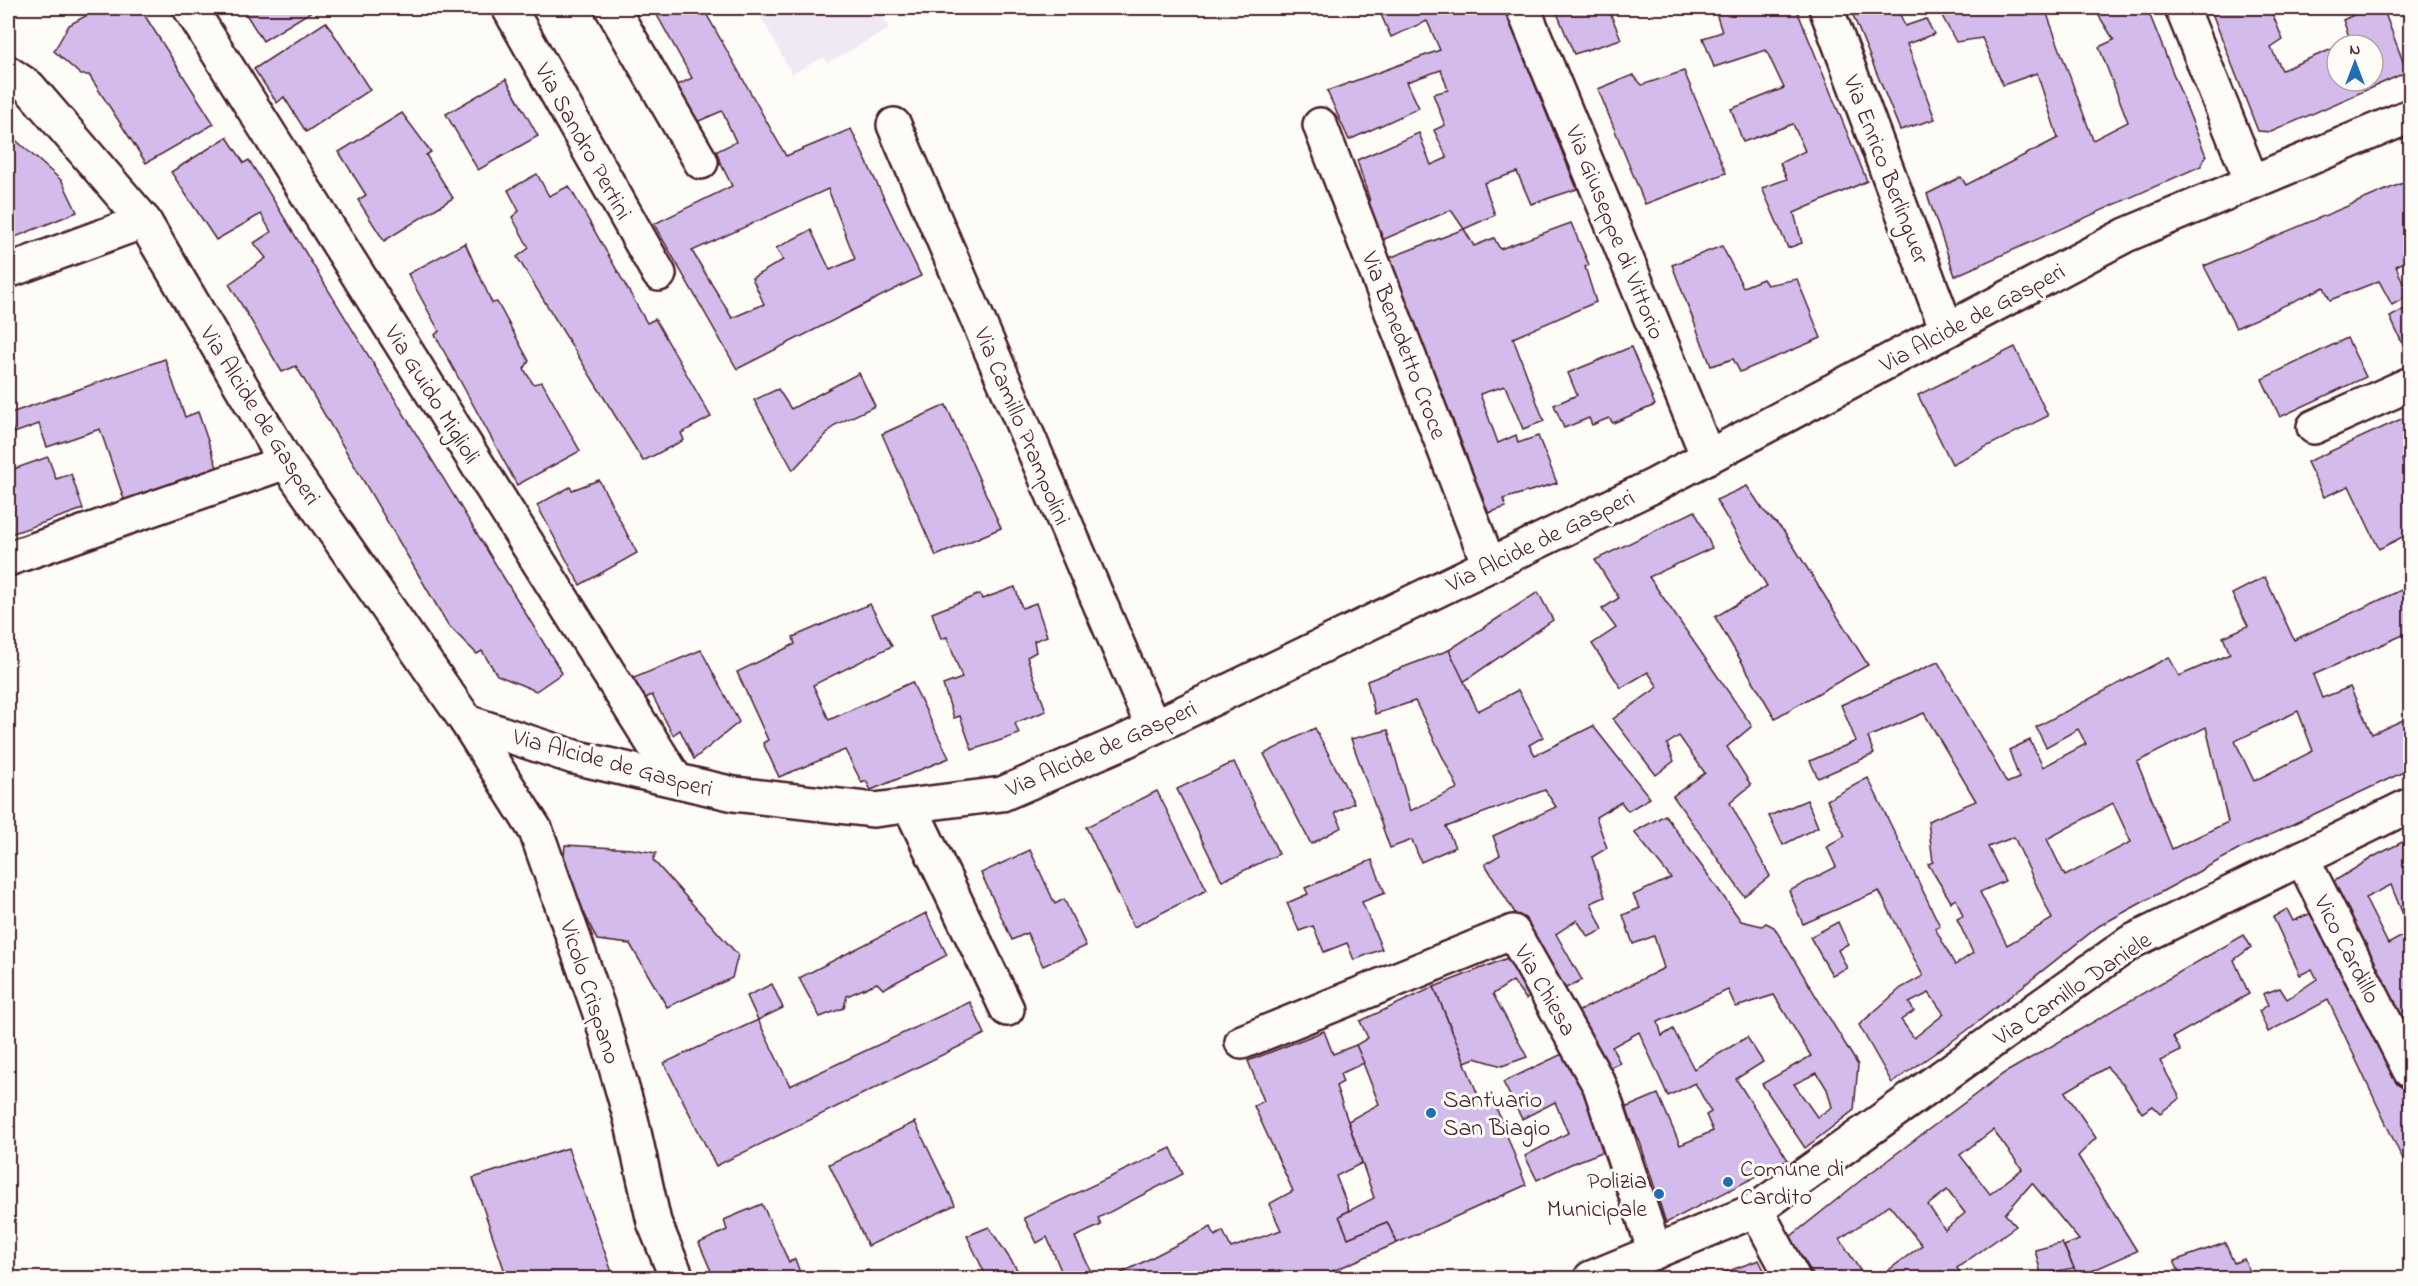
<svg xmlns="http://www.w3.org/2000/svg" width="2418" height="1286" font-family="'Indie Flower',sans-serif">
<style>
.built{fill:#f0e9f4}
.building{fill:#d3bcec;stroke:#4a1f2b;stroke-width:1.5;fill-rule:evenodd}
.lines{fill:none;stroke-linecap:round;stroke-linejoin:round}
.street-casing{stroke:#4a1f2b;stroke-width:38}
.secondary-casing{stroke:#4a1f2b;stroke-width:38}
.street{stroke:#fdfcf7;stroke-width:33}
.secondary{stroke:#fdfcf7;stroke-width:33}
.poi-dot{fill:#1f6fb2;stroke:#fdfcf7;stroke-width:2}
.labels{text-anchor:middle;stroke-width:6;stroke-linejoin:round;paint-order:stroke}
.street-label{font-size:24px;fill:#4a1f2b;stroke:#fdfcf7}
.poi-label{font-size:24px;fill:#4a1f2b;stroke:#fdfcf7;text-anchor:start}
</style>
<rect width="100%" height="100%" fill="#fdfcf7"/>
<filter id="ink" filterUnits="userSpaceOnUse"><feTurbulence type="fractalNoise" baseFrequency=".0167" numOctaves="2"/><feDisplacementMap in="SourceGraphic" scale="12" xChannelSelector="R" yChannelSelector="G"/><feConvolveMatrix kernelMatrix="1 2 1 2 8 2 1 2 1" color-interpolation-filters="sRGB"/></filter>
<g filter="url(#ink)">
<path class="built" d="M756,8H898L883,16L889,29L827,63L824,57L792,74Z"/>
<g class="building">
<path d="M100,8H140L214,124L146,163L89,75H81L54,51L69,25Z"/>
<path d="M242,8H317L263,41Z"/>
<path d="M653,8H703L786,156L851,129L921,276L737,369L654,224L732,186L715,152L736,142L722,111L692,124L672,88L692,78ZM828,189L855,259L830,270L811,230L776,248L783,260L752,278L764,304L732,318L692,251Z"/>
<path d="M1378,8H1504L1577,189L1531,204L1517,172L1484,183L1495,215L1464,229L1451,210L1380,241L1366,203L1370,201L1357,160L1419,133L1431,165L1447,158L1434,130L1445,125L1433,94L1448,90L1441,70L1407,82L1419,108L1349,140L1327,91L1440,50L1427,21L1391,37Z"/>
<path d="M1555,8H1608L1621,39L1574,54Z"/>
<path d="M1739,8H1796L1867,181L1794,213L1802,243L1788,248L1762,188L1787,179L1780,163L1805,151L1793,124L1743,142L1731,109L1784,88L1766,50L1714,67L1703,38L1722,32L1716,13Z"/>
<path d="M1850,8H1910L1899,12L1905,26L1926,19L1934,34L1907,44L1935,119L1900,130Z"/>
<path d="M1953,8H2061L2047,14L2093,140L2128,122L2099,47L2114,40L2094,8H2147L2206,156L2201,166L1955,276L1927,194L1961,177L1966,185L2058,138L2037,73L2003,85L1982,38L1956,42L1940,12Z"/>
<path d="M2210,8H2270L2283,40L2271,48L2282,70L2337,47V81H2373V45H2342L2351,42L2343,20L2368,8H2383L2407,72L2271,132L2258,131Z"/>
<path d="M2400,8H2410V34Z"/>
<path d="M326,22L370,90L306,132L284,97L277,103L254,69Z"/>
<path d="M1684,71L1726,173L1645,204L1598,89L1633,75L1642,85Z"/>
<path d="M506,79L538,136L478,170L446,114Z"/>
<path d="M402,113L431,152L426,155L453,198L384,241L358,200L366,195L339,152Z"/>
<path d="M10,135L62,181L77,212L8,240V136Z"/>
<path d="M227,137L244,163L249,160L562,673L536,691L497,675L482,651L477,654L448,625L296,366L282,372L229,284L266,258L254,243L271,232L261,214L216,240L171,172Z"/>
<path d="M537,174L549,196L569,186L647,323L655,319L711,417L681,433L684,440L643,461L517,257L529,248L512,217L519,211L508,190Z"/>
<path d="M2410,180V259L2396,266L2408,296L2392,305L2379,281L2330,300L2324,287L2236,328L2204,266Z"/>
<path d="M1571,223L1589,265L1585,267L1596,302L1513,338L1544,421L1523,429L1505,386L1480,394L1498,443L1516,435L1518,443L1538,436L1557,483L1503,499L1506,507L1479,516L1376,263L1464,229L1474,246L1494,238L1500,249Z"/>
<path d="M465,243L492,303L497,302L529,361L524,369L533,384L542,382L580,451L517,485L435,335L439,331L408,274Z"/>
<path d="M1722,246L1743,287L1763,279L1767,285L1797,279L1821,338L1740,372L1733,359L1711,366L1672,265Z"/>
<path d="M2410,306V342L2403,345L2390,317Z"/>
<path d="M2347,338L2366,377L2280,417L2262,379Z"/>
<path d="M1631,347L1655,405L1613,423L1609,418L1592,425L1589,418L1564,428L1554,405L1577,395L1568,373Z"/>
<path d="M2015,347L2048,416L1952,464L1918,395Z"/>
<path d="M165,359L185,417L198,412L218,470L125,502L100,429L47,447L39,424L14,433L8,414Z"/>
<path d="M859,373L875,406L835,425L793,470L754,400L778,389L791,409Z"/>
<path d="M946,405L1001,528L936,556L882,434Z"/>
<path d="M2410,415V456L2402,460L2410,478V533L2379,549L2349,486L2324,497L2307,462Z"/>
<path d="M48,457L56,479L71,474L83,509L8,535V471Z"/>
<path d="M599,480L637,553L580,585L537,505L570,487L572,490Z"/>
<path d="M1747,486L1764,511L1784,531L1868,665L1775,718L1715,617L1767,586L1716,500Z"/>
<path d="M1695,511L1712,548L1649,577L1752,726L1727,747L1751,785L1730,803L1770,876L1744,896L1673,796L1705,773L1679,736L1667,744L1674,761L1656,775L1613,719L1658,687L1648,672L1621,688L1592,644L1616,628L1602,609L1619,598L1595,560Z"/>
<path d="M2265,577L2294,640L2410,586V632L2313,675L2322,698L2350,687L2372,734L2410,717V769L2240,849L2099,926L1965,1032L1892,1083L1859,1025L1901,988L1923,976L1879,891L1803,924L1789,891L1836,867L1827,847L1845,836L1827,800L1868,778L1940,926L1935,928L1955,965L1973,953L1957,919L1963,916L1956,899L1951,902L1928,864L1933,862L1928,821L1976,801L1924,713L1868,737L1874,754L1818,778L1810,761L1856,741L1841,705L1938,662L2007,783L2019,778L2009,750L2030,740L2043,767L2086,744L2078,729L2046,747L2036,727L2169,657L2179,676L2230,654L2223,637L2248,626L2232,594ZM2298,711L2313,751L2254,781L2235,741ZM2206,727L2228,822L2172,849L2137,762ZM2113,803L2131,842L2065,876L2047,839ZM2014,837L2052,919L2007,945L1980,892L2005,881L1988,847ZM1929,993L1944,1014L1914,1038L1901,1020L1914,1011L1909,1003Z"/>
<path d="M1015,587L1022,608L1036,603L1047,636L1034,641L1036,652L1027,657L1046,711L1015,723L1019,734L972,750L960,716L954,718L943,685L962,678L947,637L941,639L932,613L980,594L982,599Z"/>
<path d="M1538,592L1553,620L1463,682L1449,650Z"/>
<path d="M870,604L892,646L813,685L829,720L912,682L949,758L871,790L866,781L862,783L845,750L779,777L763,743L768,740L737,672L795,644L793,637Z"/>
<path d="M701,650L739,722L694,759L680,730L673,735L652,695L641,700L629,680Z"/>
<path d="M1449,650L1478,711L1518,690L1543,737L1529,745L1535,755L1593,726L1650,798L1628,811L1621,802L1596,817L1607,848L1592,857L1605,897L1591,903L1603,930L1588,937L1577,920L1556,934L1582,980L1562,990L1485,864L1500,855L1493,836L1556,807L1545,790L1446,827L1455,847L1421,862L1412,840L1390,848L1351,739L1388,730L1410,811L1458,788L1415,701L1375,714L1367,681Z"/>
<path d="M1315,728L1354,803L1335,813L1342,827L1311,844L1264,754Z"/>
<path d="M1234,762L1279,854L1222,881L1177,789Z"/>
<path d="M1157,791L1207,890L1134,927L1086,827Z"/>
<path d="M1807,800L1818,827L1783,845L1769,816Z"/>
<path d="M1665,815L1741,921L1762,926L1766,923L1774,927L1858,1065L1854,1110L1805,1148L1762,1084L1811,1056L1774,995L1736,1007L1728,990L1658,1022L1662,1036L1673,1029L1694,1069L1747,1037L1763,1062L1736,1079L1788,1160L1666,1223L1640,1142L1625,1108L1658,1094L1680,1145L1713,1131L1706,1115L1711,1112L1695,1083L1668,1096L1639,1032L1612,1047L1620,1063L1603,1070L1575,1013L1664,968L1654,936L1633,944L1623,915L1640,908L1633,895L1671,878L1634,832ZM1817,1073L1827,1089L1832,1107L1817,1117L1794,1084Z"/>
<path d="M2410,838V1034L2388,991L2384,993L2328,885L2375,856ZM2391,885L2410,932L2388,944L2365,898Z"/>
<path d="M565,845L632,849L656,853L653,860L738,955L732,978L667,1007L630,944L597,940L563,868Z"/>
<path d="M1030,850L1055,904L1064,899L1086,946L1043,966L1027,933L1012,940L981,873Z"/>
<path d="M1372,860L1385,893L1362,902L1382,949L1354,960L1347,943L1324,952L1313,926L1299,931L1287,903L1308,894L1305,888Z"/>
<path d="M2287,909L2293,921L2316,911L2342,953L2410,1093V1175L2328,1000L2268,1032L2259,1011L2268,1005L2263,994L2280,988L2287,999L2317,979L2312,969L2300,975L2273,917Z"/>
<path d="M926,913L947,955L883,989L877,983L847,996L844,1008L820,1017L799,978Z"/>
<path d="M1838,922L1848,944L1838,950L1847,968L1832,975L1810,937Z"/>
<path d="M2244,935L2251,947L2234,960L2249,994L2173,1037L2181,1051L2160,1061L2180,1098L2160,1113L2153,1106L2142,1113L2123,1084L2107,1067L2065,1092L2096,1138L2078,1156L2137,1251L2078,1277L2064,1246L2079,1240L2032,1183L2005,1214L2016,1226L1957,1268L1964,1278H1878L1922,1245L1889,1205L1840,1239L1865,1278H1815L1790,1237L1865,1177L2003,1074ZM1993,1130L2022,1169L1990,1194L1960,1155ZM1947,1190L1965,1213L1945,1230L1928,1205Z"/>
<path d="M1515,955L1539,993L1526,999L1513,981L1493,994L1527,1057L1502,1066L1475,1058L1465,1062L1434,987Z"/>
<path d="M772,984L783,1008L758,1020L747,996Z"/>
<path d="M1434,987L1480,1100L1491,1094L1526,1185L1397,1243L1387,1222L1348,1238L1339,1216L1374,1198L1348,1121L1379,1104L1356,1045L1368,1038L1360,1021Z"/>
<path d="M970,1002L985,1034L716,1166L664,1063L758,1020L790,1086Z"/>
<path d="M1324,1031L1333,1054L1356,1045L1364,1063L1340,1074L1343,1082L1336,1086L1362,1163L1336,1176L1349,1210L1339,1216L1348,1238L1387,1222L1397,1243L1317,1278H1112L1211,1227L1215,1236L1223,1231L1231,1248L1281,1230L1269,1204L1293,1191L1254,1106L1264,1101L1248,1061Z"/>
<path d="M1575,1048L1615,1147L1571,1164L1537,1180L1525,1156L1568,1133L1555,1102L1522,1119L1503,1082Z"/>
<path d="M915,1122L955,1205L868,1246L829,1164Z"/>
<path d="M568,1148L614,1278H507L473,1178Z"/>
<path d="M1171,1148L1183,1174L1098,1218L1101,1225L1075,1237L1094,1278H1064L1047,1237L1037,1243L1024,1218Z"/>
<path d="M762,1204L789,1262L795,1259L802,1278H714L699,1243L727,1230L724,1220Z"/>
<path d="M989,1227L1022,1277L1023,1278H987L967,1236Z"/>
<path d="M2062,1243L2074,1268L2041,1274L2035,1250Z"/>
<path d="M2225,1243L2234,1263L2244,1259L2253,1278H2182L2174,1261Z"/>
<path d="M1759,1260L1768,1278H1709Z"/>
<path d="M868,1270L871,1278H845Z"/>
</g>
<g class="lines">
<defs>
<g id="street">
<path d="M190,8L676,780"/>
<path d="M509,8L659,274"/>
<path d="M612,8L701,162"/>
<path d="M1523,8L1708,457"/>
<path d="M1826,8L1947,330"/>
<path d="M2182,8L2252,182"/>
<path d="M894,125L1153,727"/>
<path d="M1320,125L1489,565"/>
<path d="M8,271L144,221"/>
<path d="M2314,427L2410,384"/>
<path d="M8,559L286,462"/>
<path d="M467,722L536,831L601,1016L631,1119L654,1222L677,1278"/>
<path d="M910,806L1007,1009"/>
<path d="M2302,858L2410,1071"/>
<path d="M1242,1042L1513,932L1600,1086L1655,1252"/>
</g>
<g id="secondary">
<path d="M8,73L29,87L144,221L286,462L467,722L574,757L734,794L874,810L1002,794L1125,741L1655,485L2126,235L2410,116"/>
<path d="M1756,1210L1793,1278"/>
<path d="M1591,1278L1756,1210L2131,942L2410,805"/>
</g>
</defs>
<use href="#street" class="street-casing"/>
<use href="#secondary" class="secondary-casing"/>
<use href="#street" class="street"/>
<use href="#secondary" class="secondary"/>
</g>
</g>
<g class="poi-dot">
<circle cx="1431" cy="1113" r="6"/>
<circle cx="1728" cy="1182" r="6"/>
<circle cx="1659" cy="1194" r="6"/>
</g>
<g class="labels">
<g class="street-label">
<text transform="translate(584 141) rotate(61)" y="8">Via Sandro Pertini</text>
<text transform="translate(1887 169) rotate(69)" y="8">Via Enrico Berlinguer</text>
<text transform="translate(1616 232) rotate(68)" y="8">Via Giuseppe di Vittorio</text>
<text transform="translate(1972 317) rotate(-28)" y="8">Via Alcide de Gasperi</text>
<text transform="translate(1405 345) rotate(69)" y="8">Via Benedetto Croce</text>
<text transform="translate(433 394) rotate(58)" y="8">Via Guido Miglioli</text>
<text transform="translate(261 415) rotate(58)" y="8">Via Alcide de Gasperi</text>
<text transform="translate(1023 426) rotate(67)" y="8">Via Camillo Prampolini</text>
<text transform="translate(1540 540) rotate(-26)" y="8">Via Alcide de Gasperi</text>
<text transform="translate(1101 748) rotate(-24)" y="8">Via Alcide de Gasperi</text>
<text transform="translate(613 762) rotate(15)" y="8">Via Alcide de Gasperi</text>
<text transform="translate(2348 949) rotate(63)" y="8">Vico Cardillo</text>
<text transform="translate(2072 988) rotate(-34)" y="8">Via Camillo Daniele</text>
<text transform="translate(1546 990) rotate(60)" y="8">Via Chiesa</text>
<text transform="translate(591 992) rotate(72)" y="8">Vicolo Crispano</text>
</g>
<g class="poi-label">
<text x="1443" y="1107">Santuario<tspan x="1443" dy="28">San Biagio</tspan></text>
<text x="1740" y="1176">Comune di<tspan x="1740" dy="28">Cardito</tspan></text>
<text x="1647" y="1188" text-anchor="end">Polizia<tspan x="1647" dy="28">Municipale</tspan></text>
</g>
</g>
<rect width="2418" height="1286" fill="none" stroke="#fdfcf7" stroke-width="30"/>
<rect x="15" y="15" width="2388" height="1256" fill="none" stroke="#4a1f2b" stroke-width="2" filter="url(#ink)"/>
<g transform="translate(2355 63)"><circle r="28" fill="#fdfcf7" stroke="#b5a4a5" stroke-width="1.5"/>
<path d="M0-4.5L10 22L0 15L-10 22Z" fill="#1f6fb2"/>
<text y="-9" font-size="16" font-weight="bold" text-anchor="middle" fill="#4a1f2b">N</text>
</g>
</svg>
